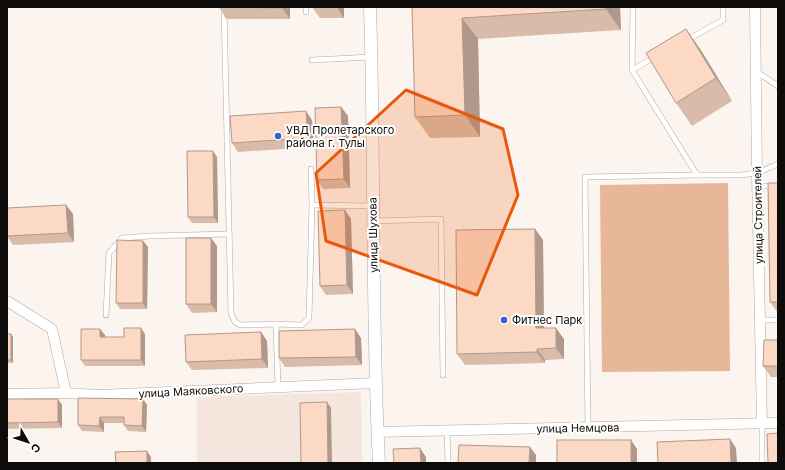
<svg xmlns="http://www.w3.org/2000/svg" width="785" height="470" font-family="Inter,sans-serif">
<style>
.built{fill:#f5e6dd}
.green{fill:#e8b79a}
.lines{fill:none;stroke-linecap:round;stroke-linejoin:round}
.service-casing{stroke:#b0a9a4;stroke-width:6}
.minor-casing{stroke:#b0a9a4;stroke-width:11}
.tertiary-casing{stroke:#b0a9a4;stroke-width:13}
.service{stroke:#fff;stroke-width:5}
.minor{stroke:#fff;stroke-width:10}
.tertiary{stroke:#fff;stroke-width:12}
.wall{fill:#d8bba9}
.shaded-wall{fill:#b0988a}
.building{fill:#fbd9c5;stroke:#b0988a}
.marked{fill:#e8590c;fill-opacity:0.2;stroke:#e8590c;stroke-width:3;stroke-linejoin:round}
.poi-dot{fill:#2c64d2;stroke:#fff;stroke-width:1.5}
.labels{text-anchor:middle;stroke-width:4;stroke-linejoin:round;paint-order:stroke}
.poi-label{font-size:11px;fill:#0e0c0a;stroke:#fff;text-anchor:start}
.street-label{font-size:11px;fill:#0e0c0a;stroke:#fff}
</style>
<rect width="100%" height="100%" fill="#fcf4ef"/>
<path class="built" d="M361,392L362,463H197V397Z"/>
<path class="green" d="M728,183L730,371L602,372L600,185Z"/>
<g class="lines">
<defs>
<g id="service">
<path d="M224,7L231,313L235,322L241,325L276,324L278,387"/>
<path d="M306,7V12"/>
<path d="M633,7L632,70L697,175H741L757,173L778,164"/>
<path d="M687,40L723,20V7"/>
<path d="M312,60L371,57"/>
<path d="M632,70L655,57"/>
<path d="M757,72L778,86"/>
<path d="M757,186H778"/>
<path d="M312,205L372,206"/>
<path d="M374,221L441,219L443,375"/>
<path d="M106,315L109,253L122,238L150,236L229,234"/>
<path d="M760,320H778"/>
<path d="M276,324L302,325L309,318L312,205L311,169"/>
<path d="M762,424V463"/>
<path d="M588,428L585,177L697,175"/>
<path d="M447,431L448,463"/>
</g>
<g id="minor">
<path d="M755,7L757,173L762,424"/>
<path d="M7,301L52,329L66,393"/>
<path d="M7,394L66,393L99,395L376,383"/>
<path d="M377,432L778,423"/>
</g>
<path id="tertiary" d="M370,7C375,159 371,311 379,463"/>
</defs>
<use href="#service" class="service-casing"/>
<use href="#minor" class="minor-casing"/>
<use href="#tertiary" class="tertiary-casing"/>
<use href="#service" class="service"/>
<use href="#minor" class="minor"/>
<use href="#tertiary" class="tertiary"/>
</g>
<g class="wall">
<path d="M219,7H290V19H226Z"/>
<path d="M312,7H344V18H320Z"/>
<path d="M412,7H620L621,30L478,39L480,137L430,138L415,117Z"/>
<path d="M686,29L702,52L732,101L692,126L676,103Z"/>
<path d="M341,107L348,116L350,188L323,189L317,180Z"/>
<path d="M312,120L314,147L238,152L232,143Z"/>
<path d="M217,157L218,223H192L188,217Z"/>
<path d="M778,183V313L770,302Z"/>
<path d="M66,205L73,214L74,242L13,245L7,236Z"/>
<path d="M351,219L353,294L326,295L320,286Z"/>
<path d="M535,229L543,240L544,328L564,339V359L545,360V363L465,365L457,354Z"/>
<path d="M211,238L217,246V312L192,313L186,304Z"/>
<path d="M143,241L148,247L147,309H120L116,303Z"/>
<path d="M261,332L267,341L268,368L192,370L186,362Z"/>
<path d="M7,334L13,337V363H7Z"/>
<path d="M145,334V366H85L81,360L105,335V337H124Z"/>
<path d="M361,338L362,365L285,367L279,358Z"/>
<path d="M778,340V377H771L763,366Z"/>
<path d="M7,399L62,405V428L7,429Z"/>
<path d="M143,399L147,405L146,432L128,431L124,425V423H104V432L82,431L78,425Z"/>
</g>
<g class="shaded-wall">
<path d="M282,7H290V19L282,8Z"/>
<path d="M337,7H344V18Z"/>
<path d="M606,7H620L621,30L606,9Z"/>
<path d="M462,18L478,39L480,137L465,115Z"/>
<path d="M686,29L702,52L732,101L716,78Z"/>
<path d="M341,107L348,116L350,188L344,179Z"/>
<path d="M306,111L312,120L314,147L308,138Z"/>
<path d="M213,151L217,157L218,223L214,217Z"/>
<path d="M66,205L73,214L74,242L68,233Z"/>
<path d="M345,210L351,219L353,294L347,285Z"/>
<path d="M535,229L543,240L544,339L536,328Z"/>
<path d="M211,238L217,246V312L211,304Z"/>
<path d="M143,241L148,247L147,309L143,303Z"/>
<path d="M141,328L145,334V366L141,360Z"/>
<path d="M556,328L564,339V359L556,348Z"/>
<path d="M100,329L105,335V343L100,337Z"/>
<path d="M355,329L361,338L362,365L356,357Z"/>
<path d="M261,332L267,341L268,368L262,359Z"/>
<path d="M11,334L13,337V363L11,360Z"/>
<path d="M537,349L545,360V363L537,352Z"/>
<path d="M58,399L62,405V428L58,422Z"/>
<path d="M143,399L147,405L146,432L142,426Z"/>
<path d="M327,402L331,408L332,463H328Z"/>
<path d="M100,417L104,423V432L99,426Z"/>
<path d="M730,439L736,448L737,463H731Z"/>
<path d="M631,440L637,449V463H631Z"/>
<path d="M530,447L536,455V463H529Z"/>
<path d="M420,448L426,457V463H421Z"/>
<path d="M147,451L151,457V463H147Z"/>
</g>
<g class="building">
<path d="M219,7H282V8Z"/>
<path d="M412,7H606V9L462,18L465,115L415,117Z"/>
<path d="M686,29L716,78L676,103L646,53Z"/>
<path d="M341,107L344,179L317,180L315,108Z"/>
<path d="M306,111L308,138L232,143L230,116Z"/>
<path d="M187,151H213L214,217H188Z"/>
<path d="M768,183H778V302H770Z"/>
<path d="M66,205L68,233L7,236V208Z"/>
<path d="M345,210L347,285L320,286L318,211Z"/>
<path d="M535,229L536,328H556V348L537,349V352L457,354L456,230Z"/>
<rect x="186" y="238" width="25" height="66"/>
<path d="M117,240L143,241V303H116Z"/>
<path d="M124,328H141V360H81V329H100V337H124Z"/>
<path d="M355,329L356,357L279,358V331Z"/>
<path d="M261,332L262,359L186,362L185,335Z"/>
<rect x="7" y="334" width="4" height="26"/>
<path d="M764,340H778V366H763Z"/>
<path d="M78,398L143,399L142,426L124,425V417H100L99,426L78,425Z"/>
<path d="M7,399H58V422L7,423Z"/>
<path d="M327,402L328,463H301L300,403Z"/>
<path d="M778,433V463H768L767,434Z"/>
<path d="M730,439L731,463H658L657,442Z"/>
<rect x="557" y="440" width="74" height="23"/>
<path d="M459,445L530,447L529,463H458Z"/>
<path d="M420,448L421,463H394L393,449Z"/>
<path d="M147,451V463H116L115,452Z"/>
</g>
<path class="marked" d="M406,90L503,129L518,195L477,295L326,241L316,173Z"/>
<g class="poi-dot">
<circle cx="278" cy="136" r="4"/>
<circle cx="504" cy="320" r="4"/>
</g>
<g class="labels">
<g class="poi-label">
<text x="286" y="134">УВД Пролетарского<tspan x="286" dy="13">района г. Тулы</tspan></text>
<text x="512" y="324">Фитнес Парк</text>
</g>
<g class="street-label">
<text transform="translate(758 215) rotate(-91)" y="4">улица Строителей</text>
<text transform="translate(373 235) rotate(-91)" y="4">улица Шухова</text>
<text transform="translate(191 391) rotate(-3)" y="4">улица Маяковского</text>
<text transform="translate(578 428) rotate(-1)" y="4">улица Немцова</text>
</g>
</g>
<rect width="785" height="470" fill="none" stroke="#0e0c0a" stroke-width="16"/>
<g transform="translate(28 442) rotate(129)" stroke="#ffffff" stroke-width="3" paint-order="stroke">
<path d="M0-3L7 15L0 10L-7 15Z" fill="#0e0c0a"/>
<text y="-6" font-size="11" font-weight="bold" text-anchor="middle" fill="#0e0c0a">С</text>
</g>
</svg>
